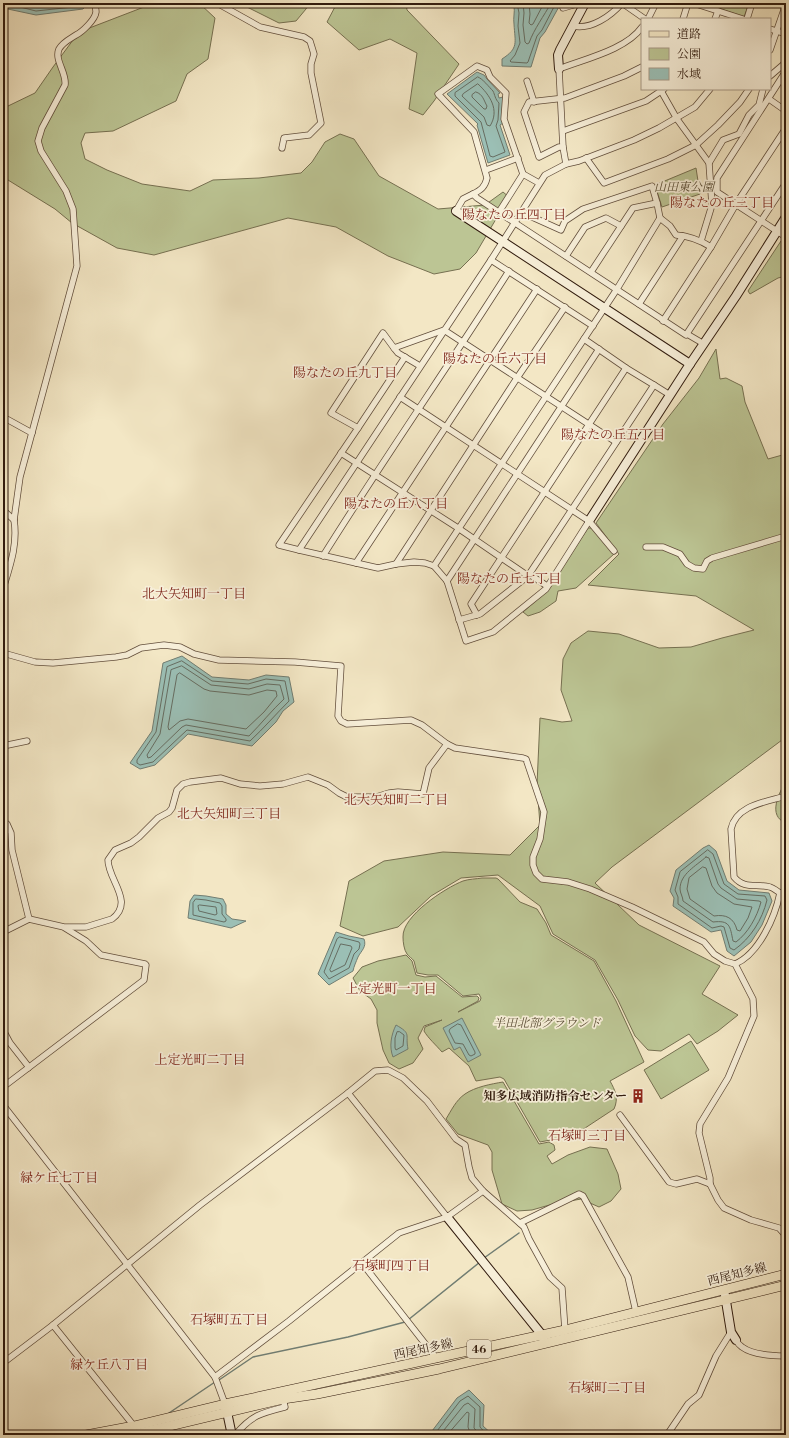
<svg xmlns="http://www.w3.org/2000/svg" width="789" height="1438" font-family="'Libre Bodoni','Noto Serif JP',serif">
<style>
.green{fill:#bcc594;stroke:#767051}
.water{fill:#9bbfb5;stroke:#717d72}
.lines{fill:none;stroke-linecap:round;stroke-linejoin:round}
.shore{stroke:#666d62;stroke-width:1}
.stream{stroke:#717d72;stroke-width:1.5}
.street-casing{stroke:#624e3c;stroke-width:7}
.secondary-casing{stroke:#311b0e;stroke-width:10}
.primary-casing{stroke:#311b0e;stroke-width:10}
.street{stroke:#f7efd9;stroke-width:5.5}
.secondary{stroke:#f7efd9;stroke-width:8}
.primary{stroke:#f3e7c5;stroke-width:9}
.labels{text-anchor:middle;stroke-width:3.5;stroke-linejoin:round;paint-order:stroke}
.shield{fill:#f7efd9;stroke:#6c5b4b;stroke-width:1}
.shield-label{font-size:11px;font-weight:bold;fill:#311b0e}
.park-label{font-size:12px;font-style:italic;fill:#5b4e36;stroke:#f7efd9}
.poi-label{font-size:12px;font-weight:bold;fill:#311b0e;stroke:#f7efd9;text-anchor:end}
.street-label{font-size:12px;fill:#311b0e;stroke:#f7efd9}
.neighbourhood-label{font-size:13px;fill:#7a1f14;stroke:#f7efd9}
</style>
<rect width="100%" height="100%" fill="#f3e7c5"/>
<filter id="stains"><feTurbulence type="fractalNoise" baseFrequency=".005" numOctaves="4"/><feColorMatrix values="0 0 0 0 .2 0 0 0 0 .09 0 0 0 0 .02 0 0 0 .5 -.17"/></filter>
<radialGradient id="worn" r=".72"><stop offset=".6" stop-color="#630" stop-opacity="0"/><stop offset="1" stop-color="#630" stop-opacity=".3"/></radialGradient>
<g class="green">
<path d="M168,3H199L215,18L208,59L187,74L176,101L113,131L85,133L81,143L85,159L107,170L142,184L190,191L213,180L259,178L301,173L312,162L325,142L340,134L354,139L379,176L438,209L485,205L503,192L509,197L476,253L460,269L434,274L388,256L336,227L288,218L154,255L117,248L72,223L55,209L8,180L3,178V107H6L35,93L53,67L79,32L144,7Z"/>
<path d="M239,3H309L306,9L296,21L279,23Z"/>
<path d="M337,3H406L407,10L459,64L434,101L423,115L409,109L417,53L390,39L359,50L327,22Z"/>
<path d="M704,3H749L744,17Z"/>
<path d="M696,168L700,194L662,207L655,185Z"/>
<path d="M781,241L786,244V276L778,278L750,294L748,291Z"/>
<path d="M716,349L720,379L726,378L742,386L745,402L768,459L786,454V737L612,867L595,883L639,925L720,966L702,994L738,1015L718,1031L697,1044L689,1034L661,1051L648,1050L635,1036L618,1000L595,960L553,934L540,906L498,875L461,878L431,896L398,927L363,936L340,926L349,881L384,861L443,852L510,855L540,825L537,785L540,718L562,722L572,721L561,690L563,659L571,643L588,631L619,634L659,648L691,647L722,638L754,630L696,596L588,585L619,554L596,523L663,424L699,378Z"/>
<path d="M588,528H592L614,554L576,588L558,591L556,601L540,612L528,616L523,612L547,591Z"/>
<path d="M786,781V823C767,816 779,793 786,781Z"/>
<path d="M482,878H496L498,879L520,902L537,909L546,923L551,935L594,961L616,1001L644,1062L610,1081C615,1090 619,1098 614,1109L579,1132L561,1138L540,1142L504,1079L500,1077L476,1081L469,1066L449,1048L442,1052C436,1045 428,1038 424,1031L425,1027L442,1020L424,1026L418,1038L423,1049L413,1063L399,1069L389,1063L383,1050L377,1023V1010L371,999L360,991L353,978L362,967L378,961L406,955L412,961L416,975L425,977L436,976L462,997L477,996L479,998L478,1001L458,1012L480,1001L481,998L479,994L463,996L438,975H428L417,973C416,969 415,965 414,961C412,958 409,957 407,954C404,950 403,942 403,937C402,916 445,888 463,881C469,879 476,879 482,878Z"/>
<path d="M691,1041L709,1070L661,1099L644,1070Z"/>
<path d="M503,1082L539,1144L549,1142L554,1145L555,1150L547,1156L552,1164L568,1155L590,1147L607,1149L618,1174L621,1189L611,1201L599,1207L581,1199L553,1204L532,1210L517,1211L502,1204L492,1170V1152L488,1145L458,1134L446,1119C451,1111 456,1100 465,1094C475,1087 491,1084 503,1082Z"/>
</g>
<g class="water">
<path d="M3,3H87V5L83,9L36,15L3,8Z"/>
<path d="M511,3H561L545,32L540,38L531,67L502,66V59C519,48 515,43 514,24C513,18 515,12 514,6Z"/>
<path d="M477,72L484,75L487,79L500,93L498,94L499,98L503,97V123L500,125L510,155L488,163L477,125L478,124L447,94Z"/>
<path d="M182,656L212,677L249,680L266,675L289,677L294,702L283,711L276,722L252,746L188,734L155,765L140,769L130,763L152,731L163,663Z"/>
<path d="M709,845L716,851L727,881L739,890L769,893L772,901L762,925L751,942L734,956L727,951L721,930L711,932L673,906L674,898L670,891L676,870L703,848Z"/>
<path d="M194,895L206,896L223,899L226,905V914L232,919L246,921L231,928L188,918L190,901Z"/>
<path d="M336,932L349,936L364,939C367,947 361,951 358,957C356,962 354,966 353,971L329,985L318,974Z"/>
<path d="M462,1018L481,1055L468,1062L460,1047L454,1050L443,1028Z"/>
<path d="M396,1025C412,1034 405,1034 408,1049L393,1057C389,1047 391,1035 396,1025Z"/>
<path d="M469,1390L484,1405L483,1426L493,1435H429L457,1398Z"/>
</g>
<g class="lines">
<g class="shore">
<path d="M517,3L519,13L518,26L520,43L515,55L510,61L511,62L527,63L528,62L537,36L542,30L556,3"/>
<path d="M523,3L524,13L523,25L525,42L527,44L529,43C534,29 544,16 551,3"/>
<path d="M529,3L530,14L529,23L531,25L533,24L544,3"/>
<path d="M3,4L12,5L36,11L73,7L81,6L83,3"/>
<path d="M478,77C483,79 489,87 493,91C495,95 495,99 499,103L498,120L496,126L505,152L493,157L490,156L481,122L455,96V93Z"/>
<path d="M478,84C490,95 500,110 490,126L487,125L484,117L462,96L463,94Z"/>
<path d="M476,92C483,94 484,101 487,106L486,109H484L472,97V95Z"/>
<path d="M182,661L212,681L248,684L266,679L285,681L289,701C276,714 264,728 250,741L187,730L153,762L140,765L137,763V760L156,732L167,667Z"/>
<path d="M182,666L211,685L249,689L267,684L280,685L284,699C272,710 261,724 249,736L186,725L182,727L151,757L148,758L147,755L160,734L171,670Z"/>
<path d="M180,673L204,689L210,691L249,695L267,690L276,691L277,696L264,712L246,729L188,719L180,721L169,730L168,727L177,675Z"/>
<path d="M708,850L713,854L724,884L738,894L765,896L767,900C762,920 751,938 734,950L730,948L724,927L721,926L712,928L678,904V897L675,890L680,872Z"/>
<path d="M706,857L709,858L718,884L721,888L737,899L759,901L761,902C757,917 748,933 736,942L733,941C730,926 730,920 713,922L683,901C683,897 680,893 680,889C680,874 696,866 706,857Z"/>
<path d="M703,867L706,868L712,886L717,893L734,904L752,907L748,918L740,931L737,930C734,918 726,914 714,916L690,899L687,889L689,878Z"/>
<path d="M196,899L206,900L220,903L222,906V914L226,919V921L224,922L193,915V903Z"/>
<path d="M200,905L216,907L217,914L215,915L199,911L198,906Z"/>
<path d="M340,937L359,942L360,944L359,949L354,954L349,968L329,979L324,972L337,939Z"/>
<path d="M341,944L351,946L352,948L345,965L331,972L330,970Z"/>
<path d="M458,1024L461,1025L475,1052V1054L471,1056L469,1055L463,1044L455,1043L449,1031L450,1029Z"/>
<path d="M400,1032L404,1035L403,1046L396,1050L395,1048V1038L397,1032Z"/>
<path d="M434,1435L460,1401L468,1396L480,1407V1427L487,1435"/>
<path d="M440,1435L464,1405L468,1403L475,1409L474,1428L480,1435"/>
<path d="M447,1435L467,1412L469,1413L468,1427L471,1435"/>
</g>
<g class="stream">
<path d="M484,1258L519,1233"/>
<path d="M408,1320L480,1262"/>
<path d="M219,1380L253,1357L348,1337L405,1322"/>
<path d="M169,1413L215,1382"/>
<path d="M169,1429L170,1435"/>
</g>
<defs>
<g id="street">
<path d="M217,3L260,27L304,37L310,41L314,54L311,64V73L321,123L309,135L284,138L282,148"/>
<path d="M622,3L645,19"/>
<path d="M693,3L743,19"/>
<path d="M563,8L580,3"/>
<path d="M648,19L656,3"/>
<path d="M683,19L688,3"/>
<path d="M715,19L718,11"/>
<path d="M747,19L752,3"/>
<path d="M573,26C591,30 611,16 622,3"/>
<path d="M642,27C626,50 584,59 559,69L563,147L566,164L579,161L634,140L659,128L695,107L710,89"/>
<path d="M770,29L786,34"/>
<path d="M770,50L786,4"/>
<path d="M786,71L717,178V192L786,237"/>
<path d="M770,76L784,64L786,54"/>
<path d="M527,81L534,102"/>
<path d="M660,89L677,119L709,163"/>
<path d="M769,99L786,111"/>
<path d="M563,131L646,101L664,89"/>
<path d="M563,147H559L539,157L524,112L529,102L565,98L624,76L642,67"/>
<path d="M586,158L604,183L668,159L696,145L718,125L740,102L749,89"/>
<path d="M566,164L545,175L491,260L299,550L378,568L396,564L414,562L425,563L434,566L447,581L466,641L493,632L546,589L589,521"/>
<path d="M486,170L518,158"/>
<path d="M539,183L523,174L504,119L506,93L490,77L487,70L477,66L438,94L474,132L487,178C485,187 481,190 473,194L477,198L686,335L786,183"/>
<path d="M456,211L463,199L473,194"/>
<path d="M499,212L523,174"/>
<path d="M660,218L670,226L676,235C689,236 700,240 711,247"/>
<path d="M701,241L712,205L709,163L723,140L739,134L749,115L759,105L763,89"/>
<path d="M566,256L585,227L606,218L621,226"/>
<path d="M491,260L593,326"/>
<path d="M591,272L633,208L657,203"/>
<path d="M639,304L683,236"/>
<path d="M663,321L711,247L736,204L786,128"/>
<path d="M687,334L704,344"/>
<path d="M394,348L398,353L420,366"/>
<path d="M654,385L670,395"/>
<path d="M400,397L589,521L614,551"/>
<path d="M3,417L32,433"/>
<path d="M358,428L405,357"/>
<path d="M341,453L458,528L528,576"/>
<path d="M3,510L14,520"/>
<path d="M646,547H663L680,554L687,564L694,568L703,569L707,561L712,558L786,536"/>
<path d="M299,550L279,545L358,428L331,413L383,333L394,348L444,330L616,442"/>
<path d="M323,556C383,460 448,367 509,271"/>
<path d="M356,563L537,289"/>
<path d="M396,564L517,378L565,307"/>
<path d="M434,566L617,289L660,218L657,203L652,186L583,209L565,221L561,230L521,212"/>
<path d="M529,574L547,586"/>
<path d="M447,581L599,349"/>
<path d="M3,589C10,566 18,544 14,520L20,477L77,266L73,209L66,191L41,151L38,141L42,128L65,85C67,73 54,60 59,49C63,42 70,39 76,35C82,32 95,20 96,12C96,9 95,6 95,3"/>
<path d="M477,615L471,604L626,368"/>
<path d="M459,620L480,614L528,576L654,385L626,368L584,339"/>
<path d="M3,653L35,662L53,663L116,657L127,655L141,648L164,645L180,647L194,654L219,660L295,662L341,666L338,716L341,721L347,724L411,720L422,725L447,744L455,748L523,758L526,759L544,812L540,839L533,857V865L536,873L542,879L568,882L590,889L632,907L704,942L714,954L725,961L735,964L753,999L754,1016L728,1078L700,1124L699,1133L710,1178V1184L718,1200L724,1208L751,1220L779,1228L786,1236"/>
<path d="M3,746L27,741"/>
<path d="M786,796C766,802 736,805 731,829L734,877C745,890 756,883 770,887C776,889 781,894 786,898"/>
<path d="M3,821L7,824L11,833L12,850L29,919"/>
<path d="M3,932L29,919L64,927H86L112,919C135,902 108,880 108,860L115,850L131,843L139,837L158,818L169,812L172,808L177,790L183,784L190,782L221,778L240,784L260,786L283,784L308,777L328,785L339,793L347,797H376L389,793L398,792L423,794L429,768L447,744"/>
<path d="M735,964C759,954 775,917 780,893"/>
<path d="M3,1030L10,1043L28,1066V1068"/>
<path d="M3,1087L144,980L146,965L145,964L101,955L86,941L65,928"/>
<path d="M348,1093L447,1217"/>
<path d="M3,1105L215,1377L225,1404"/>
<path d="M620,1115L669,1182L676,1184L697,1179L710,1184"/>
<path d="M520,1223L579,1194L583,1196L628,1277L636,1312"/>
<path d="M362,1263L437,1359"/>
<path d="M53,1325L134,1426"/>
<path d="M736,1340C737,1342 739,1345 742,1347C753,1355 773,1356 786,1356"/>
<path d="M3,1363L53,1325L200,1205L348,1093L375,1071L388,1070L403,1078L427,1101L456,1139L465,1145L469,1167L472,1178L483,1191L524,1227L529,1239L550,1277L562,1288L565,1330"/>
<path d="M215,1377L289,1321L399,1233L447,1217L483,1191"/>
<path d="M235,1435C252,1415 261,1413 285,1407L283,1399"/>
<path d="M667,1435L688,1404L699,1395L716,1356L731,1332"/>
</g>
<g id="secondary">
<path d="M559,69L558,55L560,50L585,3"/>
<path d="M456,211L690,364"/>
<path d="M589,521L690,364L736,296L786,217"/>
<path d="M447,1217L542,1335L544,1340"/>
<path d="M725,1295L731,1332L736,1340"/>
<path d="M226,1407L231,1431L230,1435"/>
</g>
<g id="primary">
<path d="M86,1435L134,1426L225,1404L565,1330L786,1274"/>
<path d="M132,1435L283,1399L317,1394L439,1369L786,1285"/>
</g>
</defs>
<use href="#street" class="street-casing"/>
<use href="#secondary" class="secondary-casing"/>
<use href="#primary" class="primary-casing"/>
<use href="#street" class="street"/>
<use href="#secondary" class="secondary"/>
<use href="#primary" class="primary"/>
</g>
<defs>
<symbol id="building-bare" viewBox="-9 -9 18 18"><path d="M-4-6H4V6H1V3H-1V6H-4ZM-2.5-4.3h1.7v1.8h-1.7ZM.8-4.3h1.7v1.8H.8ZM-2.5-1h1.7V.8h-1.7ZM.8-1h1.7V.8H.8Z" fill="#8f2418" stroke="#f7efd9" stroke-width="2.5" paint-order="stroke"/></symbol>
</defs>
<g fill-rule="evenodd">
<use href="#building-bare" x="628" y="1086" width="20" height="20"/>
</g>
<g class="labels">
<rect class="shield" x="467" y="1340" width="24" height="18" rx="3"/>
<g class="shield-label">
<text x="479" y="1353">46</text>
</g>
<g class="park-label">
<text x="684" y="191">山田東公園</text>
<text x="547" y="1027">半田北部グラウンド</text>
</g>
<g class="poi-label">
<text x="627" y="1100">知多広域消防指令センター</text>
</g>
<g class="street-label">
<text transform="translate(737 1274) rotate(-14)" y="4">西尾知多線</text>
<text transform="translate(423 1349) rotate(-12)" y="4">西尾知多線</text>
</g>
<g class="neighbourhood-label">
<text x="722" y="207">陽なたの丘三丁目</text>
<text x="514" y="219">陽なたの丘四丁目</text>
<text x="495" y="363">陽なたの丘六丁目</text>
<text x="345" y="377">陽なたの丘九丁目</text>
<text x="613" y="439">陽なたの丘五丁目</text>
<text x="396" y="508">陽なたの丘八丁目</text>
<text x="509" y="583">陽なたの丘七丁目</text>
<text x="194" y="598">北大矢知町一丁目</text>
<text x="396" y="804">北大矢知町二丁目</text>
<text x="229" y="818">北大矢知町三丁目</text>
<text x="391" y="993">上定光町一丁目</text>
<text x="200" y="1064">上定光町二丁目</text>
<text x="587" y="1140">石塚町三丁目</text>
<text x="59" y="1182">緑ケ丘七丁目</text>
<text x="391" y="1270">石塚町四丁目</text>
<text x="229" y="1324">石塚町五丁目</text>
<text x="109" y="1369">緑ケ丘八丁目</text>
<text x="607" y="1392">石塚町二丁目</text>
</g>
</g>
<rect width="789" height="1438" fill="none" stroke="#f3e7c5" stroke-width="16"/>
<rect x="4" y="4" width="781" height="1430" fill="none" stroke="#311b0e" stroke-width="2"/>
<rect x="8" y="8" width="773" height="1422" fill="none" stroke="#311b0e"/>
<rect x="641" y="18" width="130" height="72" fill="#f7efd9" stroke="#a89a88"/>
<rect x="649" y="31" width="20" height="6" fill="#f3e7c5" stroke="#a89a88"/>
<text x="677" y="38" font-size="12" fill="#311b0e">道路</text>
<rect x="649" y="48" width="20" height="12" fill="#bcc594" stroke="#a89a88"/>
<text x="677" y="58" font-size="12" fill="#311b0e">公園</text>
<rect x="649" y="68" width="20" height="12" fill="#9bbfb5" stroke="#a89a88"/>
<text x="677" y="78" font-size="12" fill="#311b0e">水域</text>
<rect width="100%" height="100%" filter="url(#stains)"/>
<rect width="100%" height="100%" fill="url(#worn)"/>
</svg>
